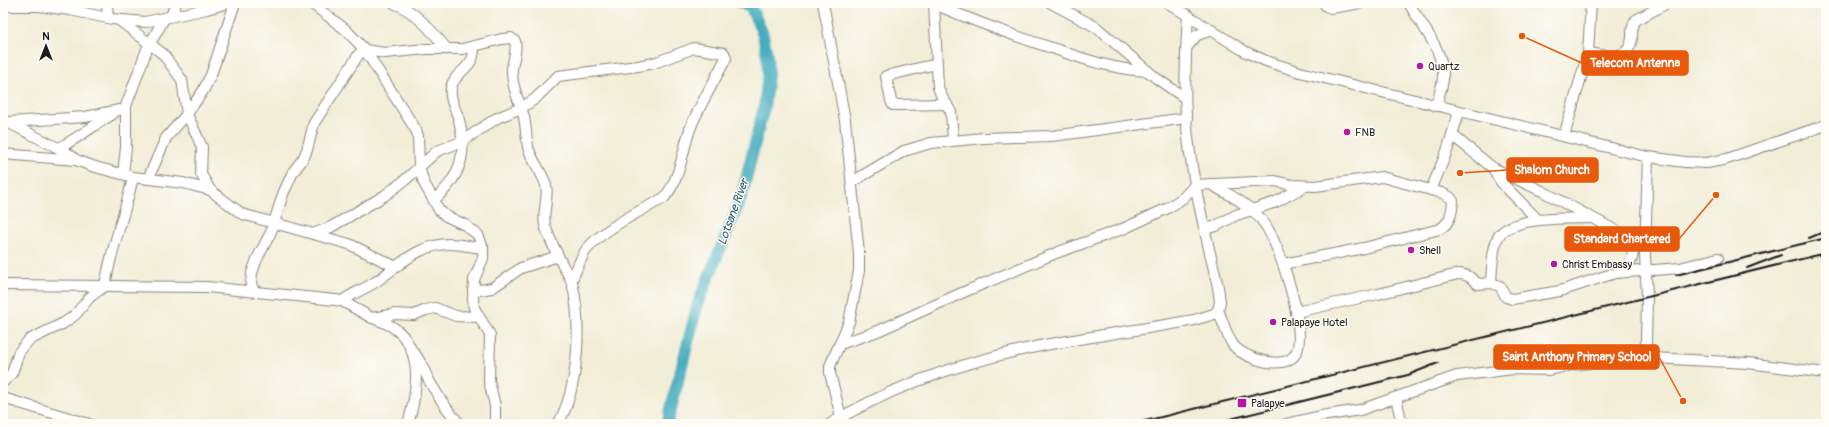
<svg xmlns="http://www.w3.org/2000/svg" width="1829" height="427" font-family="Pangolin,sans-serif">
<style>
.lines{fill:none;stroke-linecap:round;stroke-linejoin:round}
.river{stroke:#3ca9bc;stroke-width:12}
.minor-casing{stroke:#87847a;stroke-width:12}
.minor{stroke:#fff;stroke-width:10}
.rail{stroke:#1c1c1c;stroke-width:2}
.poi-dot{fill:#b5179e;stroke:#fdfcf7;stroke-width:1.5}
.labels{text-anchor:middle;stroke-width:3;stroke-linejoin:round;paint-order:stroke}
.poi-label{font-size:11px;fill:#1c1c1c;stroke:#fdfcf7;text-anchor:start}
.water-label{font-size:12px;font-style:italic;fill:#2c626c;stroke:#fdfcf7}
.leader{fill:none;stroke:#e8590c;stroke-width:1.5}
.callout-dot{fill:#e8590c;stroke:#fdfcf7;stroke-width:1.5}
.callout{fill:#e8590c;stroke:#e8590c;stroke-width:1.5}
.callout-label{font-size:12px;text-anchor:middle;font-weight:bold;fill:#fff}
</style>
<rect width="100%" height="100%" fill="#fdfcf7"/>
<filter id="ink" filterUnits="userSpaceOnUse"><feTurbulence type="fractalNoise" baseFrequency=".025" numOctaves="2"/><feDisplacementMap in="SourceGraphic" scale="8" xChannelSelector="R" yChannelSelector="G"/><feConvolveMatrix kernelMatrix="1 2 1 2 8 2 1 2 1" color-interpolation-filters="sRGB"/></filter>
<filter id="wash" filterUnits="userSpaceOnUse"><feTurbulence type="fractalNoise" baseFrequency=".012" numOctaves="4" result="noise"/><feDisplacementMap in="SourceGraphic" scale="16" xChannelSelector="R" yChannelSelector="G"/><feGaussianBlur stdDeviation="0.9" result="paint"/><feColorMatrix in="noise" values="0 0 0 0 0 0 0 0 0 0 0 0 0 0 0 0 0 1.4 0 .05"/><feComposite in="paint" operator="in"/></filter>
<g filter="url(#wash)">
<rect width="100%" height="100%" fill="#f2edd7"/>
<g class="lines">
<path class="river" d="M667,424L698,303L741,199L764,107L768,75L767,55L763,34L751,8L741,3"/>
</g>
</g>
<g filter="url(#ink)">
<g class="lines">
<defs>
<g id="minor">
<path d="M107,3L108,18"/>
<path d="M311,3L346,30L365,50L416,130L418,136L419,167L424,183L439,210L446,216L465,225L478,235L483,248V258L474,280L473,299L474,308L490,335L489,381L495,406V424"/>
<path d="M394,3C416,12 432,31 446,48"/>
<path d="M823,3L845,120L859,253V271L849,322L830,366V373L841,417"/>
<path d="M934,3L938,87L941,95L951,112L953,140"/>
<path d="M1051,3L1096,27L1156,78L1185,98"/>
<path d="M1168,3L1246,52L1266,61L1300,72L1648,157L1685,162L1707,163L1727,159L1826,125"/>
<path d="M1324,3L1326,6L1331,8L1361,3"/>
<path d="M1409,3C1421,26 1445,51 1443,79C1442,88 1438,97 1436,106"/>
<path d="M934,4C974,21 1014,36 1055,49C1086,60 1116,70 1148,71"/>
<path d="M3,6H39L70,10L112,19L145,22L207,9L228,3"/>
<path d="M171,16L176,3"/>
<path d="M119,20L163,54L182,80L187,114L202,147L201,174L210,190"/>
<path d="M1186,48L1197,35L1212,30"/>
<path d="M1588,53C1606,55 1629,63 1632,38C1632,31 1632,25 1636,20L1667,3"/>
<path d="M936,64L886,76L891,101L893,105H896L947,104"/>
<path d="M9,122L85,117L119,110"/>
<path d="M11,124L66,152L74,158"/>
<path d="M1452,135L1493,168L1542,191L1624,235L1647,231"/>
<path d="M1564,136L1588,53L1591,3"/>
<path d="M59,148C78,138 94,125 113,114"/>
<path d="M3,154L76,160L95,167L133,177L183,183L210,190L242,214L349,244L396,267"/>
<path d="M1648,157L1645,255L1647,297L1646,343L1647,351L1653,358"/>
<path d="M1493,168L1501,182L1538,220"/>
<path d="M123,174L126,147V106L147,49L164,19"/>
<path d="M148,179L166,138L187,114L203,91L211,75L235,3"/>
<path d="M852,182L904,151L931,143L984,138L1052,136L1187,118"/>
<path d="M1210,184C1228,194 1251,205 1264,223C1279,243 1308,330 1296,353C1286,372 1245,359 1234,346C1227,338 1223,321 1218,310"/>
<path d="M1431,190L1447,151L1459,112"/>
<path d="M434,200C460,178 468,154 459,120C456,110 449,99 451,88C453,76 465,71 471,61C474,57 474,51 474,46"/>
<path d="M1205,229L1216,226L1236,215L1276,202L1305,186"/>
<path d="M313,234L331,227L384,196L405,180L437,151L461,142L497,118L521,108L535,99L558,76L638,66L654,63L694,48L724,53L726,58C715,80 702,101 692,124C682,148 682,177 664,198C640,211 603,229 586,250C580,259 576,272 571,281"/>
<path d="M1617,273C1629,268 1633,261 1633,249"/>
<path d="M1491,283C1492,269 1492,250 1498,237C1510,216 1567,219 1589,218"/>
<path d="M3,285L207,287L335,300L342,301L372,318L395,314L414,315L426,310L435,308L456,316L479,317"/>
<path d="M254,291L251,284L252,273L257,259L271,232L283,194L293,172L303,159L307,150L314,123L359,54L365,50L385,53L426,49H462L502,39L511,38L515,41C518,53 511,62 512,73C512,88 520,103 524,117C526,127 526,137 528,147C532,161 542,172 546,185C549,198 542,212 545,225C549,239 557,253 563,266C566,271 570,277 572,282C582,324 579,387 558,424"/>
<path d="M473,291L492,288L521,268L558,256"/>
<path d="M342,301C353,293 365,289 377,281C400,265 418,244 450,244C460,244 472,247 483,248"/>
<path d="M1296,312L1378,294L1458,274C1468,274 1471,278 1478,284L1491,283L1500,286L1506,297L1512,299L1560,291L1615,273L1680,268L1718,258"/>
<path d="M375,319C425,334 420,383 408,424"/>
<path d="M840,344L878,331L964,292L1056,253L1125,228L1168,208L1183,198L1195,185L1275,181L1292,185L1315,186L1382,177L1442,193L1450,197L1453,201C1452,213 1450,223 1440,229L1364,248L1283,264"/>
<path d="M415,354C422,363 425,374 431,384C438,396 450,414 460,424"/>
<path d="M3,382L12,373L19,352L29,340L64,323L75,315L90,297L105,286C111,249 125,214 133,177"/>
<path d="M3,398L89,424"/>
<path d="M1396,398L1402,424"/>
<path d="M830,424C895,384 969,360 1045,345C1094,336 1144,329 1194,320L1214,314L1218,310L1220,302L1218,287C1205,231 1190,174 1186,116C1184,83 1186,49 1188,15"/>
<path d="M1286,424L1321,416L1360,410L1457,376L1513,369L1547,370L1572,365L1637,358H1653L1748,363L1826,373"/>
</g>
</defs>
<use href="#minor" class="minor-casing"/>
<use href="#minor" class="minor"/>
<g class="rail">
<path d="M1809,238L1826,231"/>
<path d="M1747,268L1781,255"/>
<path d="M1676,275L1826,238"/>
<path d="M1133,424L1826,253"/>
<path d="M1210,424L1408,375L1438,363"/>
</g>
</g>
</g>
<g class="poi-dot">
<circle cx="1420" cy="66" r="4"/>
<circle cx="1347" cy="132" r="4"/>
<circle cx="1411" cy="250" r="4"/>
<circle cx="1554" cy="264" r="4"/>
<circle cx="1273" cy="322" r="4"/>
<rect x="1237" y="398" width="10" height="10" rx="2"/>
</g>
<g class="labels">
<g class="poi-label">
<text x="1428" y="70">Quartz</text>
<text x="1355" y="136">FNB</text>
<text x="1419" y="254">Shell</text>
<text x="1562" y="268">Christ Embassy</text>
<text x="1281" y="326">Palapaye Hotel</text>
<text x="1251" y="407">Palapye</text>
</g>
<g class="water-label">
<text transform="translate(733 212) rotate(-70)" y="4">Lotsane River</text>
</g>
</g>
<path class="leader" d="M1522 36L1582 63M1460 173L1507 170M1716 195L1679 239M1683 401L1659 357"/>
<g class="callout-dot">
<circle cx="1522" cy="36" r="4"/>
<circle cx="1460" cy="173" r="4"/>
<circle cx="1716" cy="195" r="4"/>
<circle cx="1683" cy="401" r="4"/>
</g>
<g class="callout">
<rect x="1582" y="51" width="106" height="24" rx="4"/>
<rect x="1507" y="158" width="91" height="24" rx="4"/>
<rect x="1565" y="227" width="114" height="24" rx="4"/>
<rect x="1494" y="345" width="165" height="24" rx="4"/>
</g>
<g class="callout-label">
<text x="1635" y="67">Telecom Antenna</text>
<text x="1552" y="174">Shalom Church</text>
<text x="1622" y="243">Standard Chartered</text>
<text x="1577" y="361">Saint Anthony Primary School</text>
</g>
<rect width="1829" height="427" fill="none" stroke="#fdfcf7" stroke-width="16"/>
<g transform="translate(46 46)" stroke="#fdfcf7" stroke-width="3" paint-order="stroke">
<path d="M0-3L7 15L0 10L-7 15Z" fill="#1c1c1c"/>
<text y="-6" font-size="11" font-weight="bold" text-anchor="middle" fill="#1c1c1c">N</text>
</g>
</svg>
